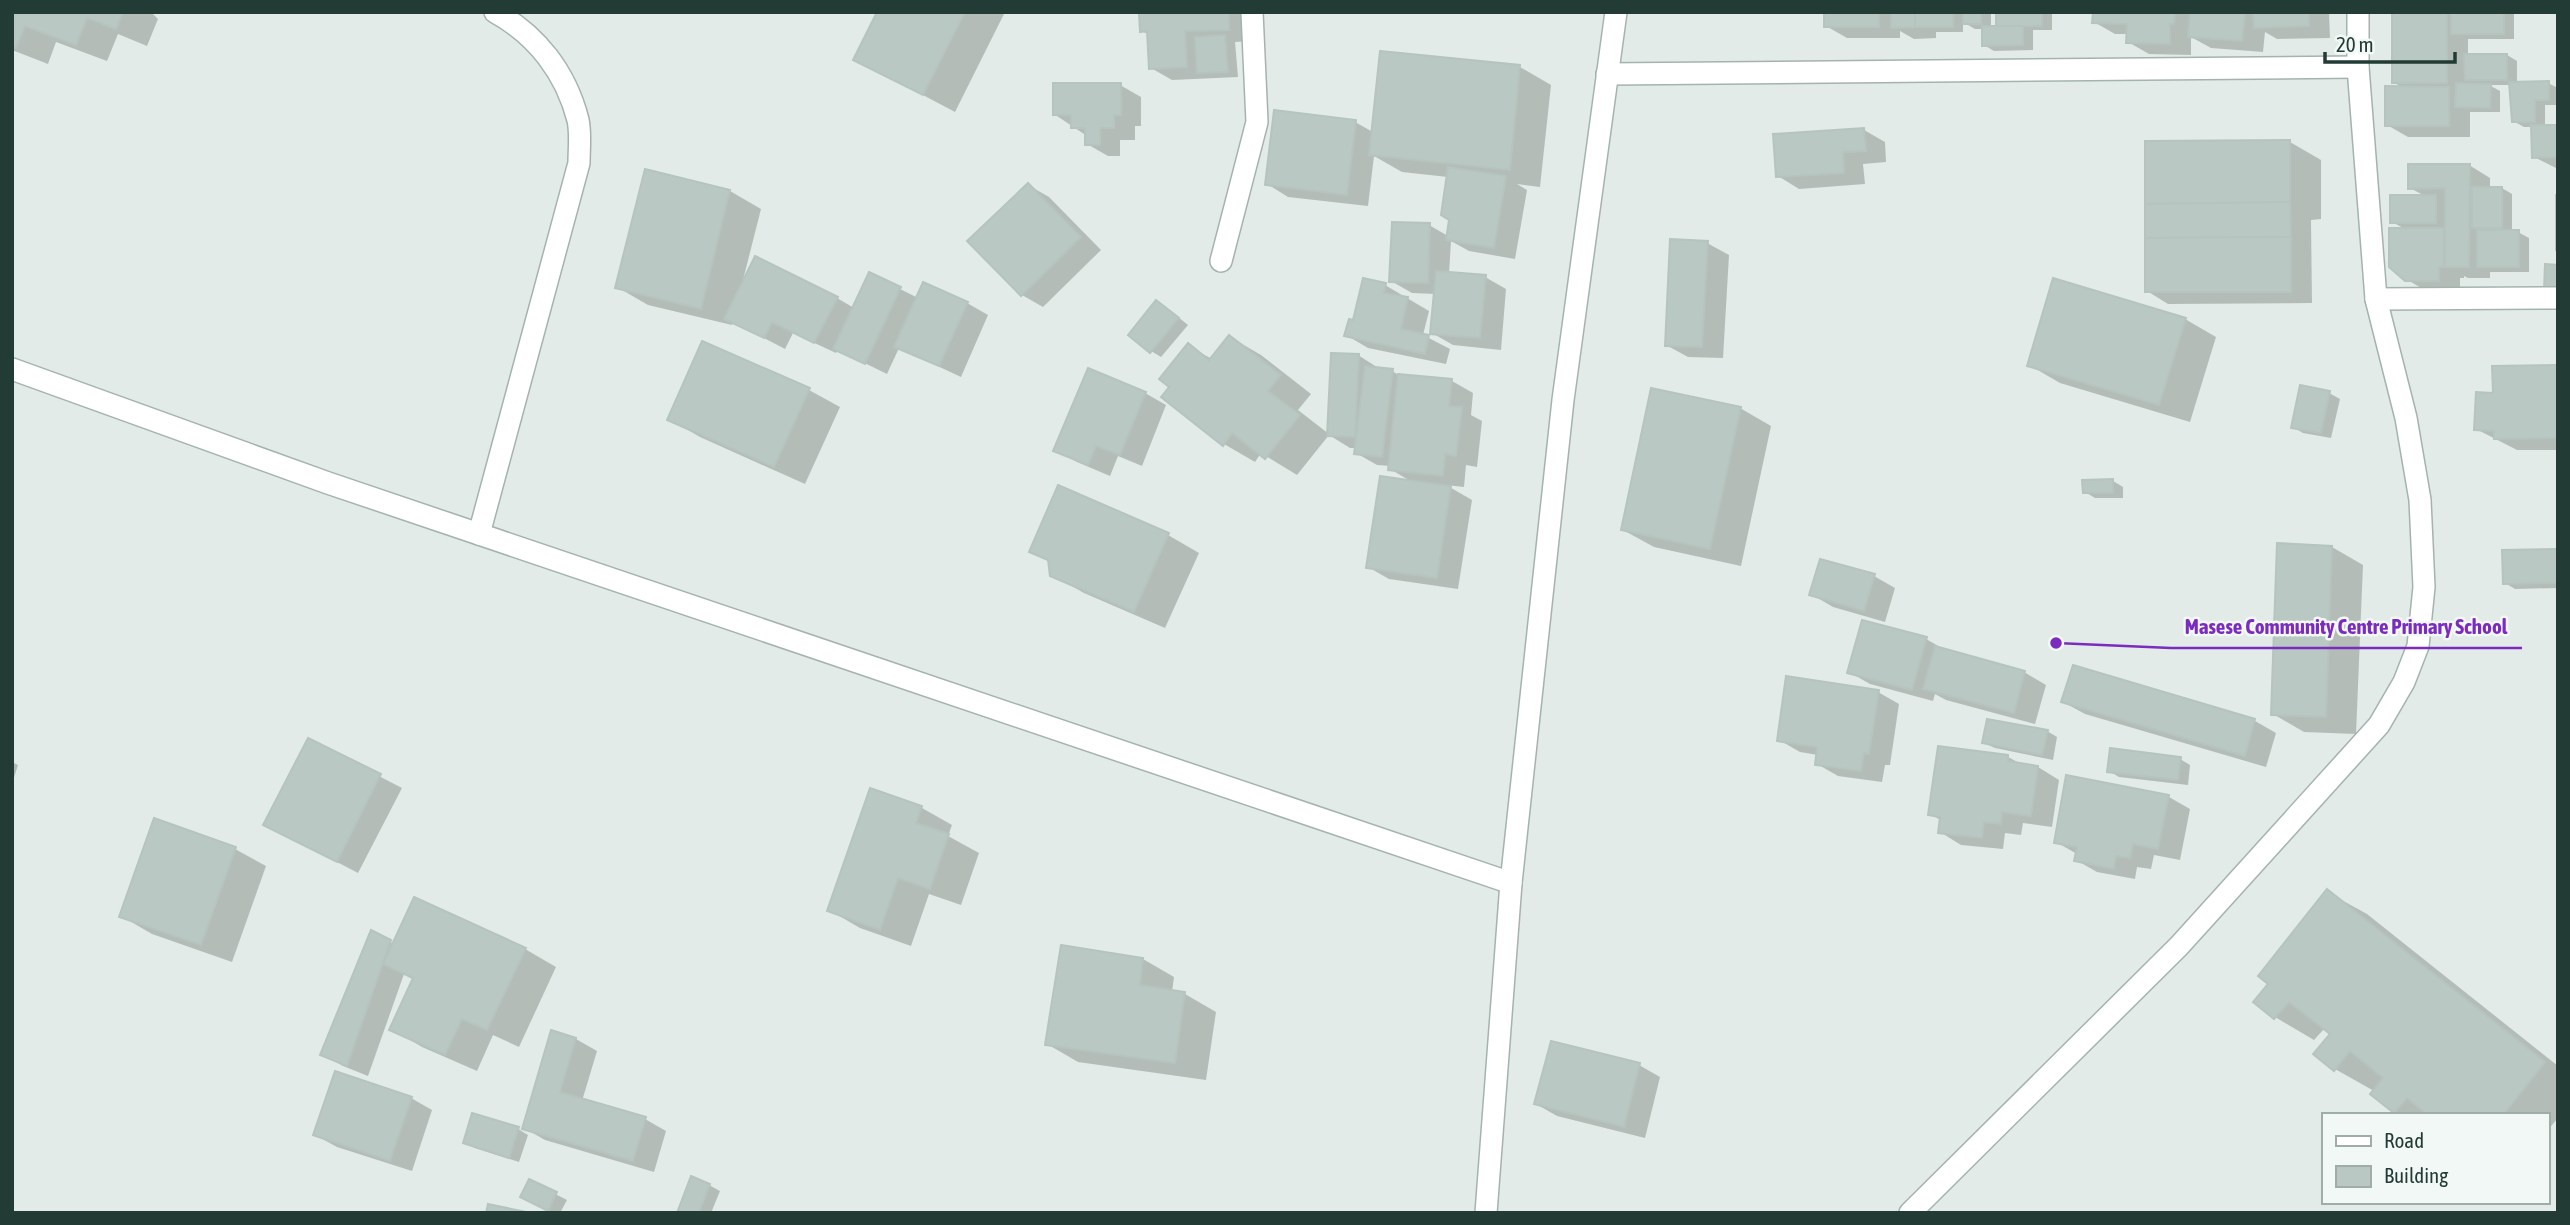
<svg xmlns="http://www.w3.org/2000/svg" width="2570" height="1225" font-family="'Asap Condensed',sans-serif">
<style>
.shadow{fill:#0003}
.building{fill:#bac8c3;stroke:#b5c4be;stroke-width:2}
.lines{fill:none;stroke-linecap:round;stroke-linejoin:round}
.minor-casing{stroke:#a5b3ae;stroke-width:24}
.minor{stroke:#fff;stroke-width:21}
.leader{fill:none;stroke:#7b2cbf;stroke-width:2.5}
.callout-dot{fill:#7b2cbf;stroke:#f2f8f5;stroke-width:2.5}
.callout-label{font-size:21px;text-anchor:middle;font-weight:bold;fill:#7b2cbf;stroke:#f2f8f5;stroke-width:5;stroke-linejoin:round;paint-order:stroke}
</style>
<rect width="100%" height="100%" fill="#e2ebe7"/>
<g class="shadow">
<path d="M12,12H151L158,19L147,46L118,34L107,61L56,42L48,64L12,50Z"/>
<path d="M879,12H1005L955,112L855,59Z"/>
<path d="M1141,12H1249L1250,41L1235,42L1238,77L1172,80L1151,68L1149,35L1142,31Z"/>
<path d="M1825,12H1991V28H1998V12H2052V30H2033V50L1994,51L1984,45V29H1975L1963,22V32H1936V38L1914,39L1900,31V38H1847L1826,26Z"/>
<path d="M2095,12H2329L2330,38L2277,39L2265,32L2263,52L2211,48L2191,37V55L2149,54L2128,42L2129,34H2115L2094,22Z"/>
<path d="M2453,12L2514,14V39H2468V56L2507,55L2517,61V83H2548L2558,88V105H2545V127H2558V169L2534,157L2533,127H2524L2513,121L2511,85H2489L2500,91V112H2470V137H2408L2387,125L2403,88L2393,82L2447,13L2453,16Z"/>
<path d="M1382,53L1520,67L1551,85L1540,187L1517,184L1527,190L1515,259L1469,251L1451,241L1449,274L1485,277L1506,289L1501,350L1453,345L1432,333L1435,294L1412,293L1391,281L1429,225L1448,236L1451,219L1448,177L1402,172L1374,156L1368,206L1288,197L1267,184L1355,122L1373,132Z"/>
<path d="M1120,85L1141,97V126H1135V140H1120V156H1108L1087,144V136L1054,114Z"/>
<path d="M1864,130L1885,142L1886,162L1863,164L1865,184L1799,189L1778,176Z"/>
<path d="M2290,142L2321,160V219L2311,220L2312,303L2168,304L2147,291Z"/>
<path d="M2469,165L2490,178V188H2502L2512,194V232H2518L2529,238V272H2490V278H2468L2464,276V278H2460V292H2428L2406,279L2407,230L2392,222L2425,196L2410,188Z"/>
<path d="M646,171L730,191L761,209L743,280L837,298L854,308L870,274L918,298L967,303L988,315L961,377L899,348L887,374L838,350L836,353L793,333L785,349L733,322L732,325L648,305L617,287Z"/>
<path d="M1028,185L1049,197L1101,250L1043,307L1022,295Z"/>
<path d="M1707,243L1729,255L1723,358L1688,357L1666,345Z"/>
<path d="M1385,285L1429,311L1423,335L1450,349L1446,364L1368,348L1346,335Z"/>
<path d="M1167,308L1188,325L1161,357L1151,351Z"/>
<path d="M2185,319L2216,337L2190,422L2060,383L2029,365Z"/>
<path d="M1230,337L1261,355L1311,394L1298,410L1329,434L1358,355L1380,369L1392,371L1402,377L1452,381L1473,393L1471,415L1482,421L1477,467L1466,465L1464,487L1446,485L1472,500L1458,589L1389,579L1368,567L1412,482L1390,469V466L1377,465L1356,453V448H1350L1329,435L1297,475L1261,453L1255,462L1224,444L1171,386L1188,346L1212,359Z"/>
<path d="M703,343L809,390L840,407L805,484L700,437L669,419Z"/>
<path d="M2558,367V450H2517L2476,429L2495,395Z"/>
<path d="M1145,393L1166,405L1142,466L1118,456L1110,476L1077,462L1056,450Z"/>
<path d="M2329,393L2340,399L2331,438L2303,433L2293,427Z"/>
<path d="M1740,408L1771,426L1741,566L1654,547L1623,530Z"/>
<path d="M2113,481L2123,487V498H2095L2085,492L2084,482Z"/>
<path d="M1168,535L1199,553L1165,628L1084,593L1052,575L1050,562L1031,551Z"/>
<path d="M2332,547L2363,565L2356,734L2304,732L2273,714Z"/>
<path d="M2558,550V588L2515,589L2505,583Z"/>
<path d="M1874,576L1895,588L1885,622L1833,607L1811,594Z"/>
<path d="M1926,639L1947,651L2024,672L2046,685L2035,724L1946,700L1935,694L1933,701L1870,684L1849,672Z"/>
<path d="M2074,667L2255,721L2276,733L2266,767L2085,714L2063,702Z"/>
<path d="M1878,692L1899,704L1890,765H1885L1882,782L1838,776L1817,764L1818,755L1800,752L1779,740Z"/>
<path d="M2047,731L2057,737L2053,760L1995,748L1984,743Z"/>
<path d="M309,740L402,788L358,873L287,836Z"/>
<path d="M2008,757L2023,765L2038,767L2059,780L2052,827L2023,823L2021,835L2005,833L2003,849L1961,845L1940,832L1942,821L1930,814Z"/>
<path d="M2180,759L2190,765L2188,785L2119,777L2109,771Z"/>
<path d="M12,762L18,765L12,784Z"/>
<path d="M871,790L922,808L952,825L948,836L979,853L961,905L929,894L911,946L860,928L829,910Z"/>
<path d="M2169,797L2190,809L2180,860L2154,855L2151,869L2137,867L2135,879L2097,872L2076,860L2077,854L2056,842Z"/>
<path d="M235,849L266,866L232,962L152,934L121,916Z"/>
<path d="M2327,892L2367,914L2558,1066V1118L2547,1131V1115H2401L2372,1093L2374,1091L2335,1069L2332,1034L2325,1028L2314,1040L2275,1017L2270,983Z"/>
<path d="M372,933L394,944L525,949L556,967L519,1047L493,1035L477,1071L422,1047L392,1029L414,980L404,974L368,1076L343,1066L322,1054Z"/>
<path d="M1143,959L1174,977L1172,992L1185,994L1216,1012L1206,1080L1078,1062L1047,1044Z"/>
<path d="M576,1039L597,1051L582,1101L645,1119L666,1131L654,1172L545,1140L524,1128Z"/>
<path d="M1639,1065L1660,1077L1645,1138L1557,1116L1536,1104Z"/>
<path d="M411,1098L432,1110L412,1171L337,1147L315,1135Z"/>
<path d="M473,1115L518,1129L528,1135L519,1162L475,1148L465,1142Z"/>
<path d="M530,1181L567,1200L560,1213H554L532,1202Z"/>
<path d="M709,1185L720,1191L711,1213H679Z"/>
</g>
<g class="building">
<path d="M12,12H123L116,29L87,18L76,45L25,26L16,48L12,46Z"/>
<path d="M877,12H965L923,95L853,60Z"/>
<path d="M1139,12H1229V30L1185,31L1187,67L1149,69L1147,31L1140,32Z"/>
<rect x="1824" y="12" width="55" height="15"/>
<path d="M1891,12H1915V27L1891,28Z"/>
<rect x="1915" y="12" width="38" height="15"/>
<rect x="1963" y="12" width="18" height="12"/>
<rect x="1996" y="12" width="46" height="14"/>
<path d="M2093,12H2175L2174,24H2170V44L2126,43L2127,24L2092,23Z"/>
<path d="M2190,12H2245L2242,41L2188,37Z"/>
<path d="M2253,12H2309V26L2254,28Z"/>
<rect x="2392" y="12" width="55" height="71"/>
<rect x="2451" y="12" width="53" height="22"/>
<path d="M1982,26H2023V45L1982,46Z"/>
<path d="M1225,35L1228,72L1197,73L1195,37Z"/>
<path d="M1380,51L1520,65L1510,170L1369,155Z"/>
<path d="M2464,54H2507V80H2465Z"/>
<path d="M2549,81V100H2535V122H2512L2509,82Z"/>
<path d="M1053,83H1121V115H1114V128H1100V145H1085V128H1071V115H1053Z"/>
<path d="M2456,83L2491,84L2490,108L2455,107Z"/>
<path d="M2385,86L2449,87V126H2385Z"/>
<path d="M1274,110L1356,120L1347,195L1265,185Z"/>
<path d="M2531,125H2558V157L2532,158Z"/>
<path d="M1864,128L1866,151L1843,152L1844,173L1776,177L1773,134Z"/>
<path d="M2290,140V202L2145,204V141Z"/>
<path d="M2408,164H2470L2469,267H2445V188L2408,189Z"/>
<path d="M1448,167L1506,176L1494,248L1446,240L1449,220L1441,215Z"/>
<path d="M645,169L730,190L701,309L615,288Z"/>
<path d="M1028,183L1081,237L1021,296L967,241Z"/>
<rect x="2472" y="187" width="30" height="41"/>
<rect x="2390" y="195" width="46" height="28"/>
<rect x="2556" y="195" width="2" height="55"/>
<path d="M2290,202L2291,237L2145,238V204Z"/>
<path d="M1392,222L1430,223L1428,283L1389,282Z"/>
<path d="M2389,228H2444V267H2439V281H2405L2389,267Z"/>
<rect x="2477" y="230" width="42" height="37"/>
<path d="M2291,237V292H2145V238Z"/>
<path d="M1670,239L1708,241L1702,347L1665,346Z"/>
<path d="M755,256L838,297L814,343L772,322L764,338L724,319Z"/>
<path d="M2545,264L2558,265V292H2544Z"/>
<path d="M1436,271L1486,275L1480,338L1430,334Z"/>
<path d="M869,272L901,287L865,364L833,349Z"/>
<path d="M1363,278L1386,283L1384,293L1408,297L1401,329L1429,335L1425,354L1344,336L1349,319L1353,320Z"/>
<path d="M2053,278L2186,318L2159,405L2027,366Z"/>
<path d="M923,282L968,302L939,366L894,347Z"/>
<path d="M1156,300L1179,318L1150,353L1128,335Z"/>
<path d="M1229,335L1281,375L1268,391L1300,415L1265,459L1232,433L1223,446L1161,397L1169,387L1159,379L1188,343L1209,360Z"/>
<path d="M702,341L810,388L774,467L667,420Z"/>
<path d="M1331,353L1359,354L1355,437L1327,436Z"/>
<path d="M2558,365V438L2494,439V431L2474,430L2476,392L2493,393L2492,366Z"/>
<path d="M1365,366L1393,369L1382,457L1354,454Z"/>
<path d="M1088,368L1146,392L1120,455L1096,446L1088,465L1053,451Z"/>
<path d="M1398,374L1452,379L1449,406L1462,407L1456,456L1445,454L1443,476L1388,470Z"/>
<path d="M2300,385L2330,391L2321,433L2291,428Z"/>
<path d="M1651,388L1741,407L1710,549L1621,530Z"/>
<path d="M1380,476L1451,486L1437,578L1366,568Z"/>
<path d="M2113,479V493H2083L2082,480Z"/>
<path d="M1058,485L1169,533L1134,612L1050,576L1048,560L1029,552Z"/>
<path d="M2277,543L2332,546L2326,717L2271,715Z"/>
<path d="M2558,549V583L2503,584L2502,550Z"/>
<path d="M1820,559L1875,574L1864,611L1809,595Z"/>
<path d="M1862,620L1927,637L1912,690L1847,673Z"/>
<path d="M1935,646L2025,671L2014,713L1923,689Z"/>
<path d="M2073,665L2255,719L2245,756L2061,702Z"/>
<path d="M1786,676L1879,690L1869,754L1864,753L1861,771L1815,765L1817,747L1777,741Z"/>
<path d="M1987,719L2048,730L2042,755L1982,743Z"/>
<path d="M308,738L381,774L337,862L263,825Z"/>
<path d="M1938,746L2008,755V761L2038,766L2031,816L2002,812L2001,824L1984,822L1982,838L1938,833L1940,817L1928,815Z"/>
<path d="M2110,748L2181,757L2178,780L2107,772Z"/>
<path d="M2066,775L2169,795L2158,849L2133,844L2130,858L2116,856L2114,869L2074,861L2077,847L2054,843Z"/>
<path d="M870,788L922,806L916,823L949,834L930,889L898,878L880,930L827,911Z"/>
<path d="M154,818L236,847L201,945L119,917Z"/>
<path d="M2327,889L2545,1062L2503,1115H2428L2407,1098L2394,1113L2370,1094L2383,1078L2350,1051L2334,1071L2313,1054L2330,1034L2289,1002L2274,1019L2253,1002L2268,984L2258,976Z"/>
<path d="M414,897L526,948L487,1030L462,1019L445,1055L389,1030L413,978L383,964Z"/>
<path d="M371,930L391,940L347,1066L320,1055Z"/>
<path d="M1061,945L1143,958L1140,985L1185,992L1175,1063L1045,1045Z"/>
<path d="M551,1030L576,1038L560,1092L646,1117L633,1161L522,1129Z"/>
<path d="M1551,1041L1640,1063L1624,1127L1534,1104Z"/>
<path d="M335,1071L412,1097L390,1161L313,1135Z"/>
<path d="M472,1113L519,1127L509,1158L463,1143Z"/>
<path d="M691,1176L710,1184L699,1213H677Z"/>
<path d="M529,1179L557,1192L548,1211L520,1197Z"/>
<path d="M488,1204L531,1213H486Z"/>
</g>
<g class="lines">
<defs>
<g id="minor">
<path d="M1607,74L2358,67"/>
<path d="M1221,261L1257,122L1252,12"/>
<path d="M2376,299L2558,298"/>
<path d="M12,369L328,483L1511,883"/>
<path d="M479,534L579,163C579,149 581,133 578,120C566,73 537,35 495,12"/>
<path d="M1486,1213L1511,883L1563,400L1616,12"/>
<path d="M1910,1213L2179,946L2379,725L2404,682L2418,646L2424,587L2420,500L2406,418L2376,299L2358,67V12"/>
</g>
</defs>
<use href="#minor" class="minor-casing"/>
<use href="#minor" class="minor"/>
</g>
<path class="leader" d="M2056 643L2171 648H2522"/>
<circle class="callout-dot" cx="2056" cy="643" r="7"/>
<g class="callout-label">
<text x="2346" y="634">Masese Community Centre Primary School</text>
</g>
<rect width="2570" height="1225" fill="none" stroke="#233b35" stroke-width="28"/>
<rect x="2322" y="1113" width="228" height="91" fill="#f2f8f5" stroke="#9faca8" stroke-width="2"/>
<rect x="2336" y="1136" width="35" height="10" fill="#ffffff" stroke="#9faca8" stroke-width="2"/>
<text x="2384" y="1148" font-size="21" fill="#233b35">Road</text>
<rect x="2336" y="1166" width="35" height="21" fill="#bac8c3" stroke="#9faca8" stroke-width="2"/>
<text x="2384" y="1183" font-size="21" fill="#233b35">Building</text>
<path d="M2325 52v10h130v-10" fill="none" stroke="#233b35" stroke-width="3.5"/>
<text x="2336" y="52" font-size="21" fill="#233b35" stroke="#f2f8f5" stroke-width="5" paint-order="stroke">20 m</text>
</svg>
